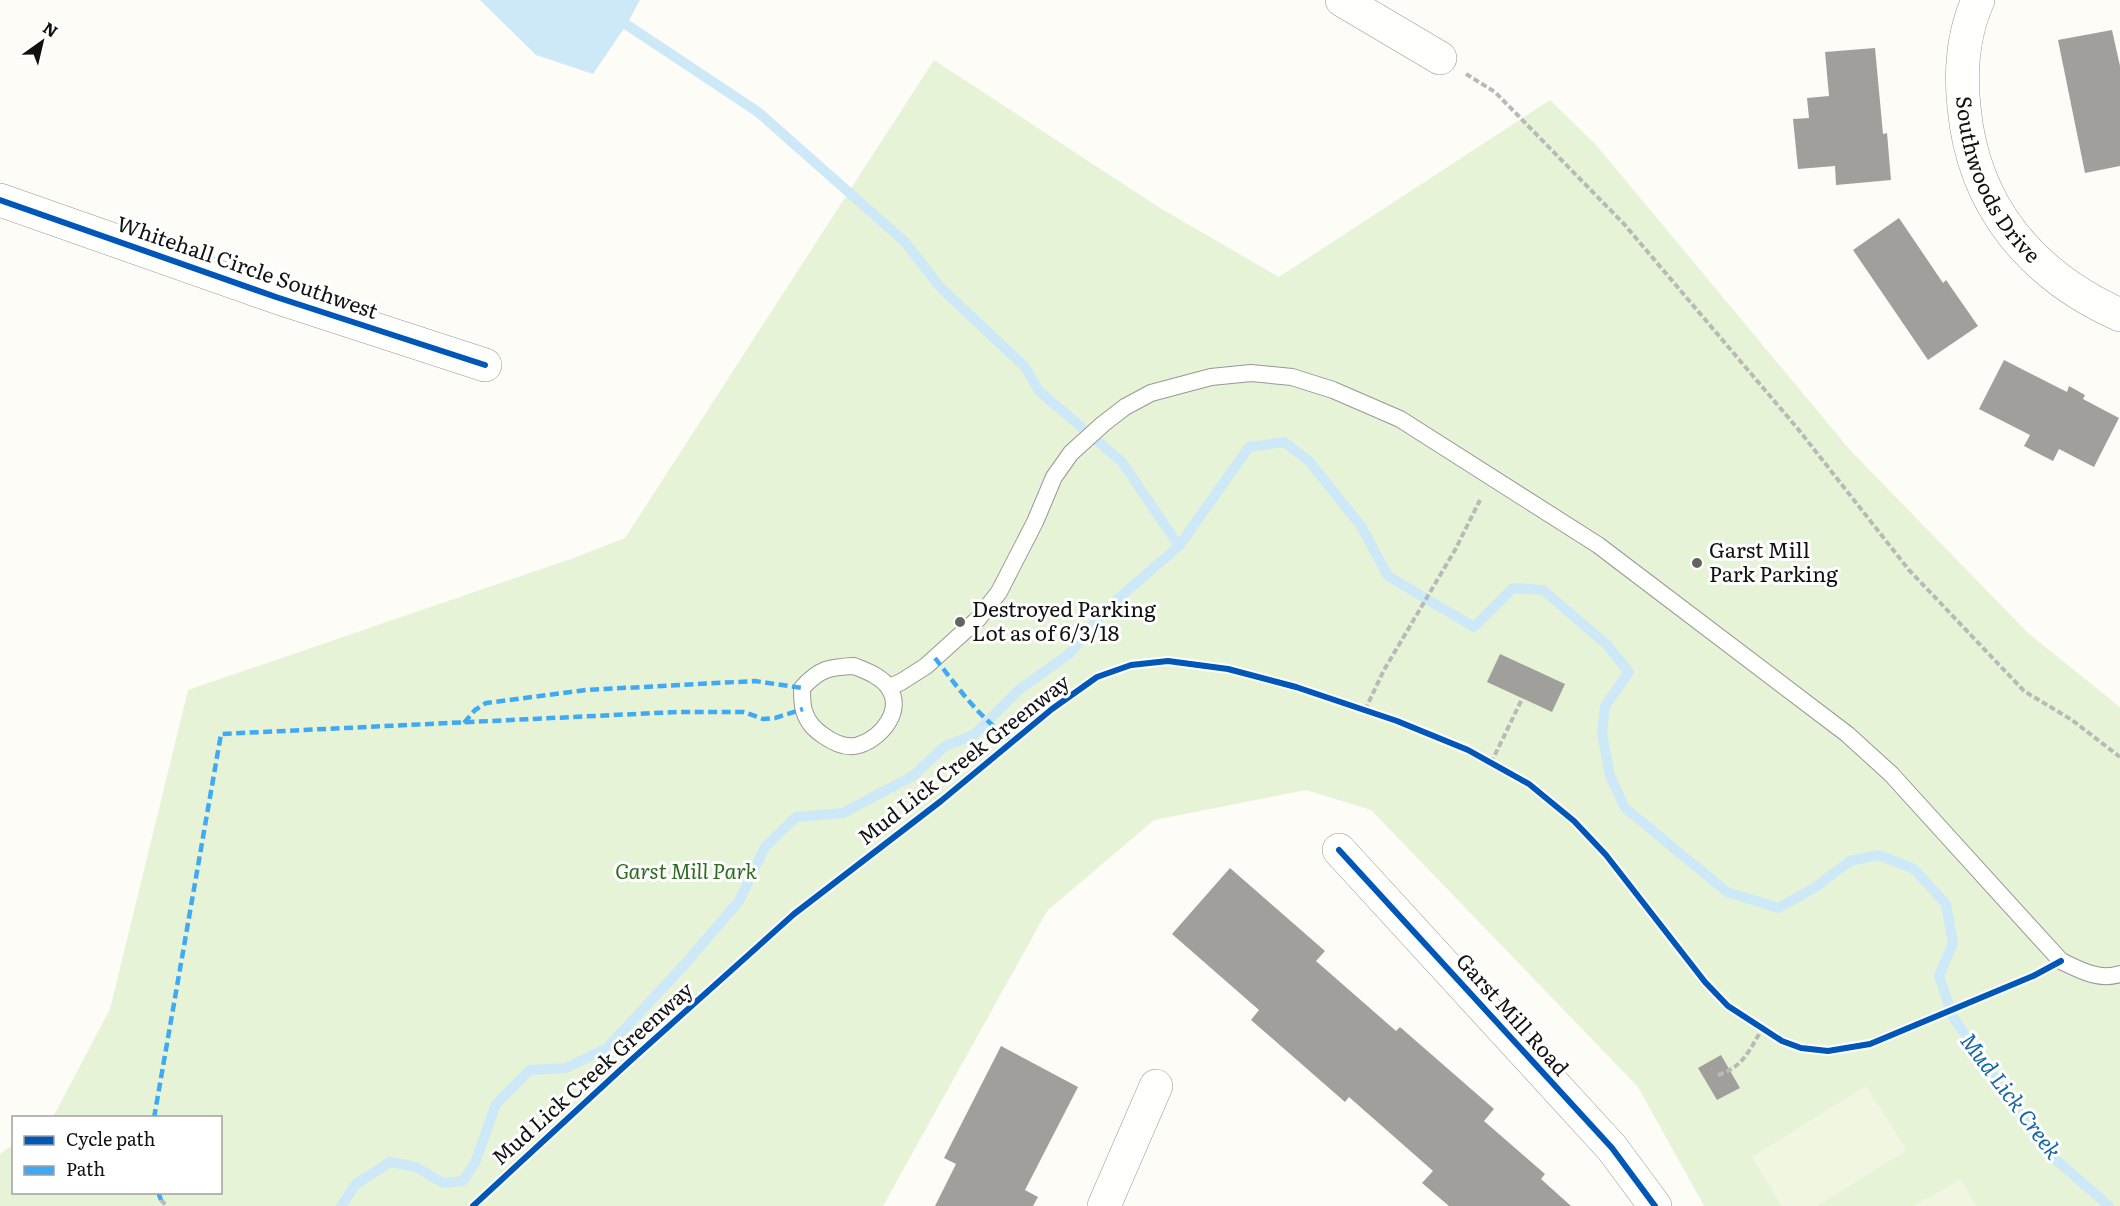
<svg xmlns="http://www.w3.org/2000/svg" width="2120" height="1206" font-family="Literata,serif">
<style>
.green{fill:#e7f3d7}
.pitch{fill:#f0f6e1}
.water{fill:#cde8f7}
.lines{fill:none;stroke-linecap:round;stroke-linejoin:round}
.stream{stroke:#cde8f7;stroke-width:10}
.building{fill:#a19f9c}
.lane-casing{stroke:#979795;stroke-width:18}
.street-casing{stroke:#979795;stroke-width:34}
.path{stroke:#b9b9b8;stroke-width:4;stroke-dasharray:6 3;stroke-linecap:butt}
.lane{stroke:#fffffe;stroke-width:16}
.street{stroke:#fffffe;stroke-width:33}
.quiet{stroke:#3fa9f5;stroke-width:4.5;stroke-dasharray:9 4.5;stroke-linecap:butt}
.cycleway-casing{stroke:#fff;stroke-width:10}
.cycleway{stroke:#0057b8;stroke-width:6}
.poi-dot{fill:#646362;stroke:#fff;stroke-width:2}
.labels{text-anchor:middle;stroke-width:6;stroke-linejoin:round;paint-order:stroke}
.street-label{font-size:21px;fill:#111;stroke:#fff}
.poi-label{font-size:21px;fill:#111;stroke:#fff;text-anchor:start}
.park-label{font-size:21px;font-style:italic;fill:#2f6b1f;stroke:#fff}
.water-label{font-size:22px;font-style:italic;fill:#1768a6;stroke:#fff}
</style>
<rect width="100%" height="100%" fill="#fdfcf7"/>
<path class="green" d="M934,60L1160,208L1279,277L1550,100L1596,145L1850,450L2028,633L2120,707V1206H1704L1638,1087L1371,810L1306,790L1154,820L1047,911L883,1206H0V1154L13,1145L14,1192H220V1118L53,1117L110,1009L188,690L571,559L625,538Z"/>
<g class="pitch">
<path d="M1866,1086L1907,1150L1817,1206H1782L1752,1157Z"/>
<path d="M1961,1179L1976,1206H1913Z"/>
</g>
<path class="water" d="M480,0H640L627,24L593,74L536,55Z"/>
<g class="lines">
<g class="stream">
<path d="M615,17L758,112L905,242L940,287L1025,367L1039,391L1122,462L1179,546"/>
<path d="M341,1206L356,1184L390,1162L416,1167L443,1183L463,1181L475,1163L496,1104L530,1070L566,1068L607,1048L685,964L739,901L765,847L796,817L843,813L913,776L945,746L974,735L1020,689L1069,654L1106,609L1179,546L1249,447L1284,442L1309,461L1361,526L1388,576L1474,627L1513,588L1543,590L1606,644L1629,672L1605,706L1602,734L1610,776L1625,808L1727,892L1778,908L1814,888L1850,861L1879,855L1914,869L1946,904L1953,943L1939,976L1953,1017L2047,1152L2109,1206"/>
</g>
</g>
<g class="building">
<path d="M2112,30L2120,66V166L2085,173L2058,40Z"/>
<path d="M1875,48L1883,134L1887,133L1891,180L1836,185L1835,166L1798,169L1793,119L1809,118L1807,98L1829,96L1825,52Z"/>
<path d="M1899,218L1943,283L1946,280L1978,326L1928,360L1853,250Z"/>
<path d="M2004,360L2067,392L2069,386L2085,395L2083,399L2119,418L2094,467L2059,449L2053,461L2024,446L2030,435L1979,409Z"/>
<path d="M1500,654L1565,684L1552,712L1487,682Z"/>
<path d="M1230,868L1325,951L1316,961L1396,1031L1400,1027L1494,1109L1484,1121L1545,1174L1541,1179L1571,1206H1449L1422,1183L1433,1171L1349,1097L1345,1102L1251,1020L1259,1010L1172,934Z"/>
<path d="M1001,1046L1078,1087L1025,1190L1038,1197L1033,1206H935L956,1164L944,1158Z"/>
<path d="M1721,1055L1740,1088L1717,1100L1698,1068Z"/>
</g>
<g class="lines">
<defs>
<g id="lane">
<path d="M854,666C866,671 881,676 889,688C904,711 881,738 859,745C847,749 834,743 824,736C814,729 808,723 804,711C802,704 802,695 802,688C819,669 829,667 854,666Z"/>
<path d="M889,687L901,682L926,666L978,619L999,592L1035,522L1054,477L1071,453L1103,424L1125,407L1151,393L1211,377L1251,373L1292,377L1333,390L1400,419L1598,545L1847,734L1891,774L2061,961C2080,970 2099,981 2120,974"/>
</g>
<g id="street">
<path d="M1342,0L1440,58"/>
<path id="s1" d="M1978,0C1963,34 1960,70 1964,107C1973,206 2031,275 2120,315"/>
<path d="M0,200L276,297L485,365"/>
<path d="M1339,850L1612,1148L1655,1206"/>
<path d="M1104,1206L1156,1086"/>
</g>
</defs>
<use href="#lane" class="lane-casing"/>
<use href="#street" class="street-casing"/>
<g class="path">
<path d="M1466,74L1495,92L1624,224L1798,429L1909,570L2024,691L2072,720L2120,757"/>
<path d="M1365,710L1384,670L1455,550L1480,500"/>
<path d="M1491,763L1522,699"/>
<path d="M1718,1075C1743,1067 1749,1051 1762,1029"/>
<path d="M161,1200L167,1206"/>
</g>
<use href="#lane" class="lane"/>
<use href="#street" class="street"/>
<g class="quiet">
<path d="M935,658C958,688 981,720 1013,741"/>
<path d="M464,723L475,710L486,703L586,690L755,681L802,688"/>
<path d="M154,1118L221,734L677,712H744L763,719L775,718L803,709"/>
<path d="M158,1192L161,1200"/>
</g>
<defs>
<g id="cycleway">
<path d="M0,200L276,297L485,365"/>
<path d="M1339,850L1612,1148L1655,1206"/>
<path d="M473,1206L629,1062L794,914L941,801L1052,709L1097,677L1131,665L1168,661L1228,669L1296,687L1397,721L1468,750L1529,784L1574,821L1606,855L1705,982L1728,1006L1782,1041L1801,1048L1828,1051L1870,1044L2033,976L2061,961"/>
</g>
</defs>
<use href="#cycleway" class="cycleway-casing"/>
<use href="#cycleway" class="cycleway"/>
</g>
<g class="poi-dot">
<circle cx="1697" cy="563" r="6"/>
<circle cx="960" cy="622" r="6"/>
</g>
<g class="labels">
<g class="street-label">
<text dy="7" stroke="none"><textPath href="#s1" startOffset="190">Southwoods Drive</textPath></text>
<text transform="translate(247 268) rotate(19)" y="7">Whitehall Circle Southwest</text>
<text transform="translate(964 760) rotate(-38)" y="7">Mud Lick Creek Greenway</text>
<text transform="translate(1512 1015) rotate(48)" y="7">Garst Mill Road</text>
<text transform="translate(593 1074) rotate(-42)" y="7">Mud Lick Creek Greenway</text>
</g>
<g class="poi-label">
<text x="1709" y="558">Garst Mill<tspan x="1709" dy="24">Park Parking</tspan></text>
<text x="972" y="617">Destroyed Parking<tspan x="972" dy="24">Lot as of 6/3/18</tspan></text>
</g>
<g class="park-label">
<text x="686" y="879">Garst Mill Park</text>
</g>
<g class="water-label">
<text transform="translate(2011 1096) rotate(53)" y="8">Mud Lick Creek</text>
</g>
</g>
<rect x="12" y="1116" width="210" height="78" fill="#ffffff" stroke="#a0a0a0" stroke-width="1.5"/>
<rect x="24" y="1136" width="30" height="9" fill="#0057b8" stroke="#a0a0a0" stroke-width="1.5"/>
<text x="66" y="1146" font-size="18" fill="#111111">Cycle path</text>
<rect x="24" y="1166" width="30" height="9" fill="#3fa9f5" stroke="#a0a0a0" stroke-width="1.5"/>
<text x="66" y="1176" font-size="18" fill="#111111">Path</text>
<g transform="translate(42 42) rotate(34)" stroke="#ffffff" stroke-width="4.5" paint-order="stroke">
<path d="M0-4.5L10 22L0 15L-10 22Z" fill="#111111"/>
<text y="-9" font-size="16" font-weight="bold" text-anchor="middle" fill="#111111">N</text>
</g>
</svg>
